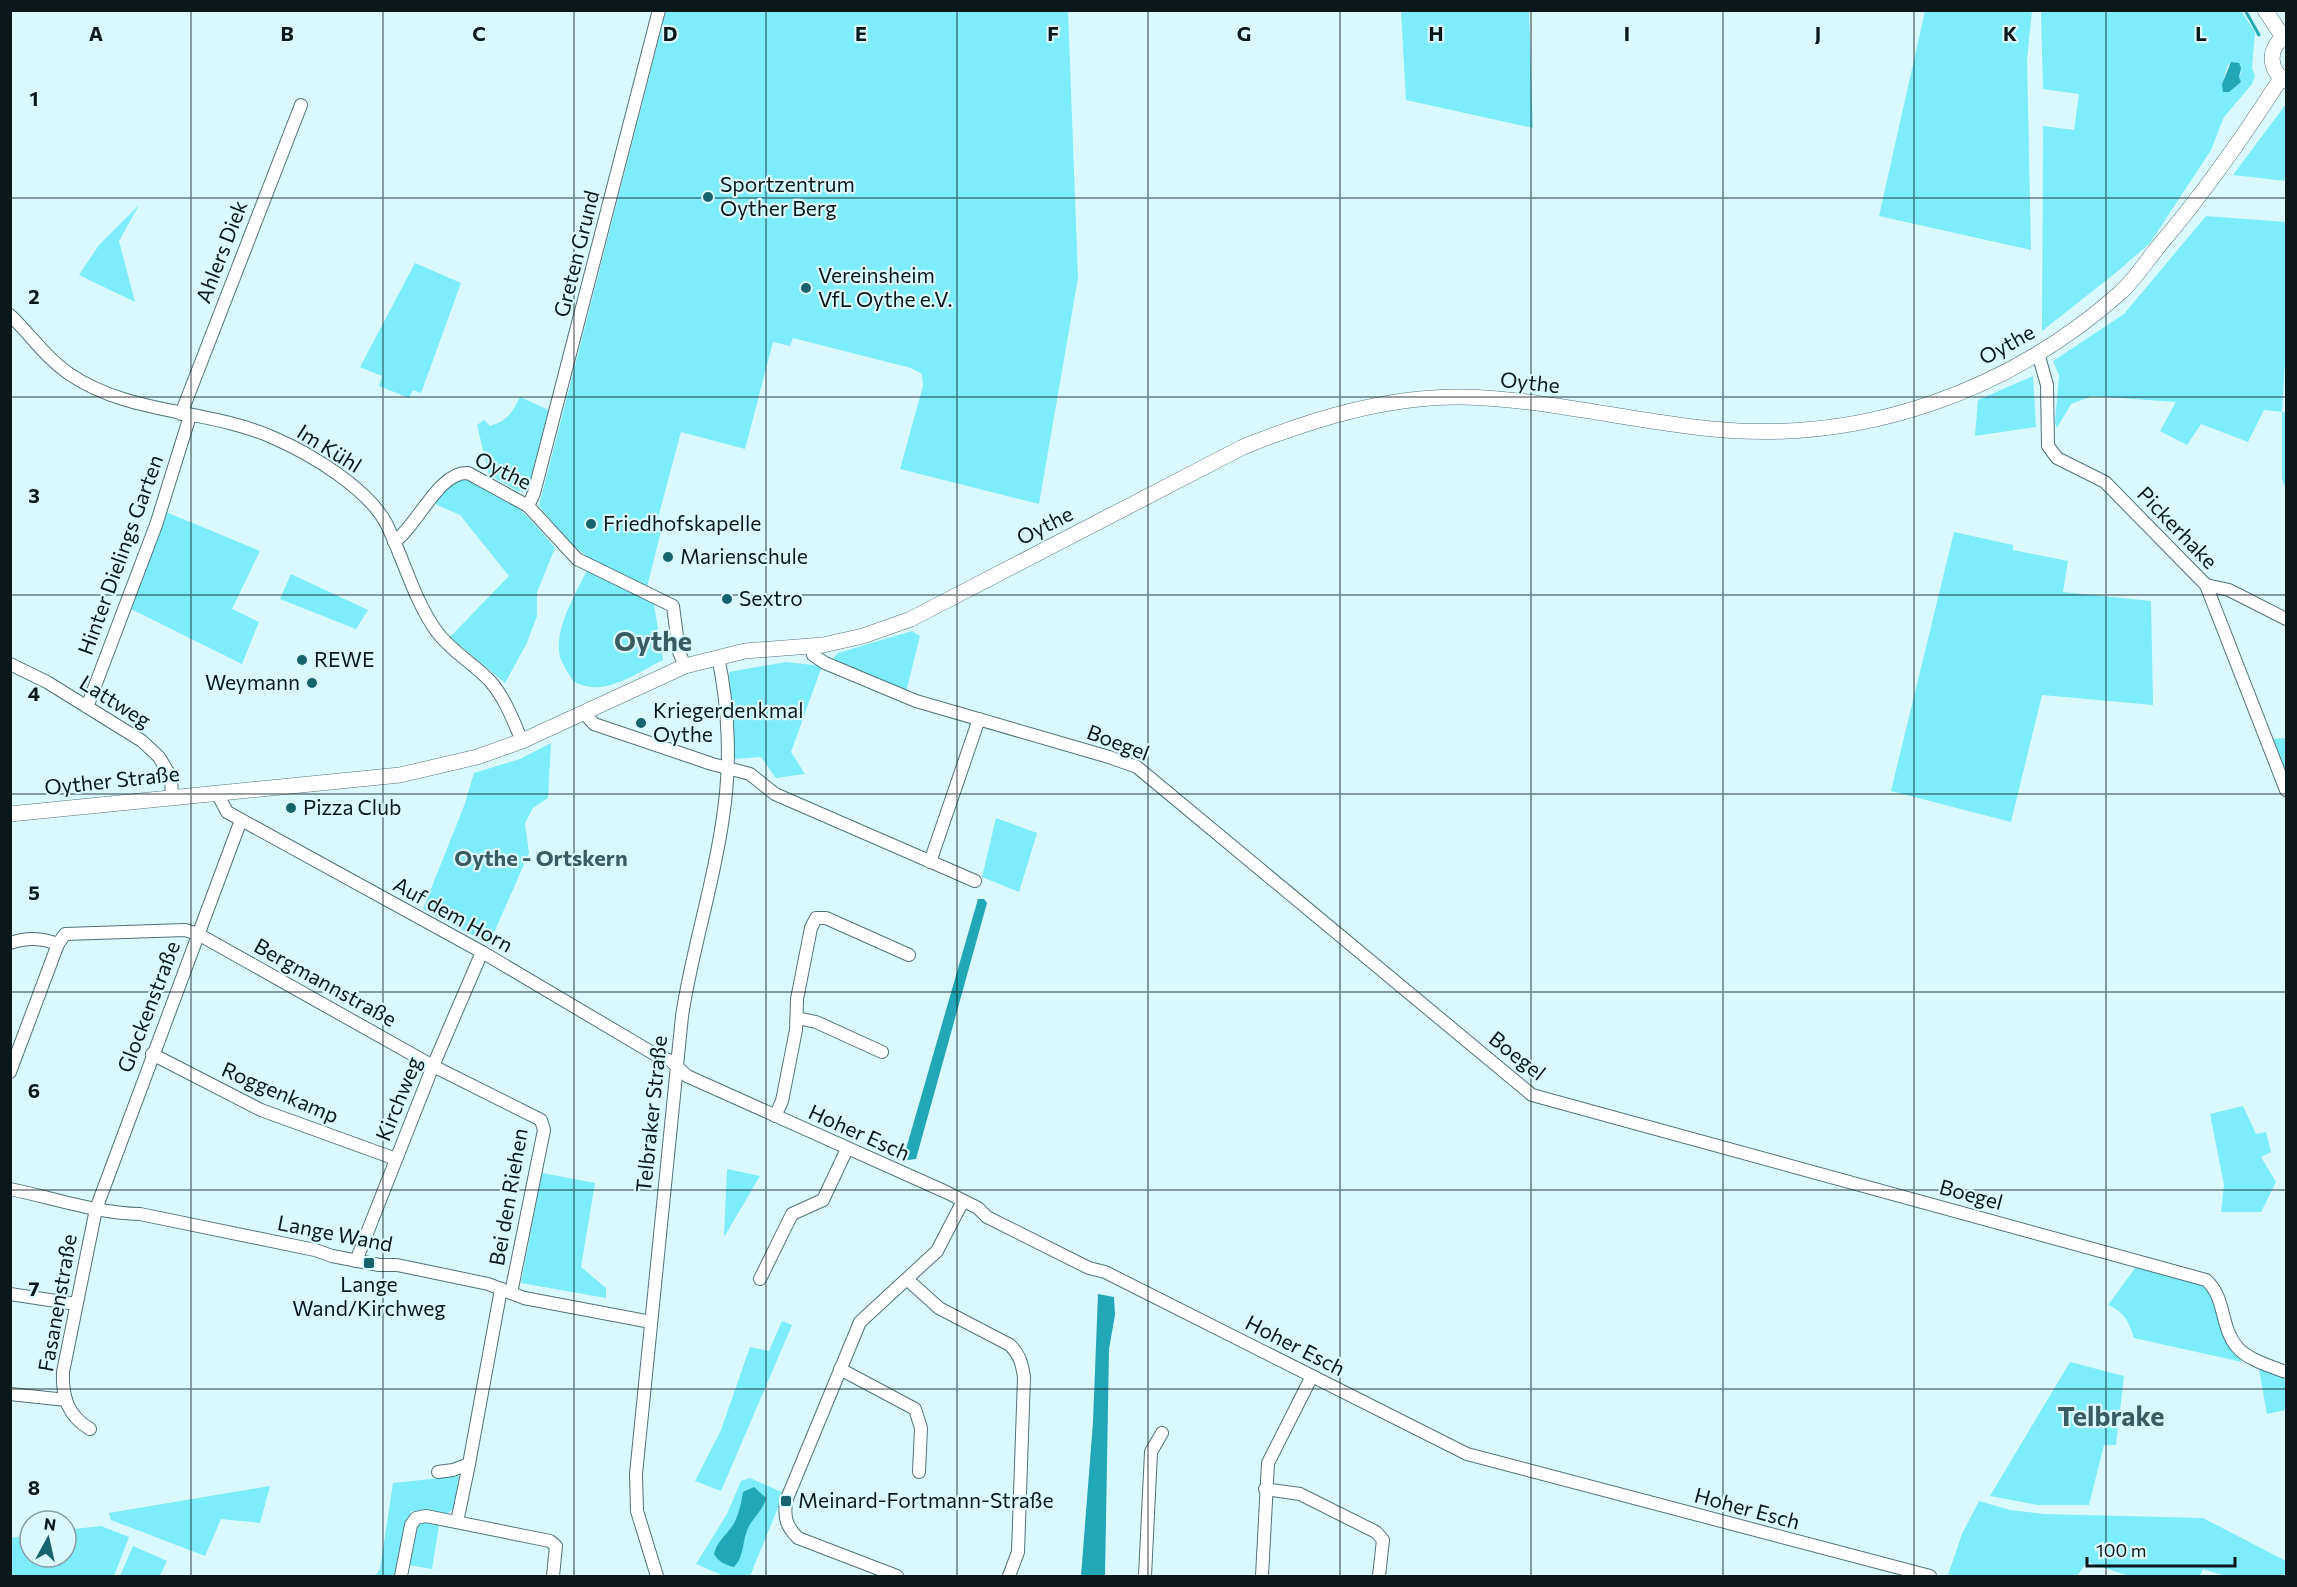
<svg xmlns="http://www.w3.org/2000/svg" width="2297" height="1587" font-family="Commissioner,sans-serif">
<style>
.green{fill:#7decfc;fill-rule:evenodd}
.water{fill:#22a7b7}
.lines{fill:none;stroke-linecap:round;stroke-linejoin:round}
.stream{stroke:#22a7b7;stroke-width:3}
.minor-casing{stroke:#4f7378;stroke-width:14}
.major-casing{stroke:#4f7378;stroke-width:16}
.minor{stroke:#fff;stroke-width:12}
.major{stroke:#fff;stroke-width:15}
.grid{fill:none;stroke:#09181a;stroke-width:1.5;stroke-opacity:0.55}
.poi-dot{fill:#16636d;stroke:#daf9fe;stroke-width:2}
.labels{text-anchor:middle;stroke-width:4.5;stroke-linejoin:round;paint-order:stroke}
.poi-label{font-size:21px;fill:#09181a;stroke:#daf9fe;text-anchor:start}
.street-label{font-size:21px;fill:#09181a;stroke:#daf9fe}
.neighbourhood-label{font-size:22px;font-weight:bold;fill:#385c61;stroke:#daf9fe}
.district-label{font-size:27px;font-weight:bold;fill:#385c61;stroke:#daf9fe}
.grid-label{font-size:20px;text-anchor:middle;font-weight:bold;fill:#09181a;stroke:#daf9fe;stroke-width:4.5;stroke-linejoin:round;paint-order:stroke}
</style>
<rect width="100%" height="100%" fill="#daf9fe"/>
<g class="green">
<path d="M666,11H1068L1078,278L1039,504L900,469L923,386L922,374L911,368L793,338L790,346L773,342L745,449L681,432L656,525L662,527L647,587L596,564L566,539L539,506Z"/>
<path d="M1401,11H1529L1533,128L1406,100Z"/>
<path d="M1925,11H2032L2027,59L2031,250L1879,216Z"/>
<path d="M2041,11H2241L2255,32L2252,68L2255,76L2252,84L2224,117L2211,150L2150,243L2118,271L2042,331L2043,126L2074,130L2079,94L2043,89ZM2228,64L2241,72L2239,77L2241,82L2235,87L2222,84Z"/>
<path d="M2286,104V181L2233,175Z"/>
<path d="M139,205L119,241L135,302L79,275L99,245Z"/>
<path d="M2206,216L2286,222V346L2282,412H2286V491L2282,478V412L2264,410L2248,442L2201,424L2187,445L2160,431L2176,402L2092,396L2071,404L2057,428L2055,423L2059,375L2053,361L2124,314Z"/>
<path d="M415,263L461,283L421,393L413,390L409,398L379,386L382,376L360,367Z"/>
<path d="M2033,376L2036,427L1975,436L1978,400Z"/>
<path d="M520,397L551,411L528,492L518,491L489,475L477,425L484,420L490,426C507,421 512,413 520,397Z"/>
<path d="M456,478C499,481 529,517 555,548L537,592V616L526,645L505,683L450,637L509,576L460,515L433,503Z"/>
<path d="M166,512L260,551L232,609L259,622L242,664L131,609Z"/>
<path d="M1954,532L2013,545V550L2068,561L2063,592L2151,601L2153,705L2042,695L2011,822L1891,791Z"/>
<path d="M587,570L653,598L663,660C636,673 603,699 573,681C568,672 559,660 559,651C557,624 576,593 587,570Z"/>
<path d="M291,574L368,610L356,629L280,599Z"/>
<path d="M912,631L920,636L906,692L830,662L838,653Z"/>
<path d="M786,662L822,666L791,752L805,774L776,778L761,757L734,759L729,672Z"/>
<path d="M2286,738V778L2271,739Z"/>
<path d="M551,743L548,798L533,808L525,823L529,853L489,944L423,909L464,806L474,773L520,759Z"/>
<path d="M996,818L1037,833L1019,892L982,877Z"/>
<path d="M2243,1106L2256,1134L2266,1132L2271,1152L2261,1157L2276,1182L2261,1212H2221L2224,1185L2210,1114Z"/>
<path d="M727,1169L760,1176L724,1237Z"/>
<path d="M542,1173L595,1183L581,1267L606,1288V1298L521,1283Z"/>
<path d="M2136,1267L2204,1283L2210,1288L2242,1362L2134,1338C2129,1321 2124,1312 2108,1305Z"/>
<path d="M782,1321L792,1325L721,1491L695,1481L721,1430L750,1347L769,1351Z"/>
<path d="M2070,1362L2124,1376L2116,1445H2104L2089,1505H2038L1990,1496Z"/>
<path d="M2258,1364L2286,1376V1410L2267,1414Z"/>
<path d="M459,1476L453,1510L442,1516L411,1511L395,1576H375L380,1569L393,1483Z"/>
<path d="M750,1478L784,1493L750,1576H724L696,1564L727,1514L741,1481Z"/>
<path d="M270,1486L260,1523L221,1519L205,1556L111,1520L109,1513Z"/>
<path d="M1979,1501L2010,1510L2044,1514L2203,1518L2286,1561V1576H2225L2203,1569L2200,1576H2129L2087,1562L2077,1576L1948,1575L1962,1534Z"/>
<path d="M440,1519L432,1569L403,1564L411,1525Z"/>
<path d="M101,1526L129,1537L114,1576H11V1538L30,1535V1557H66V1530Z"/>
<path d="M133,1546L167,1561L160,1576H120Z"/>
</g>
<g class="water">
<path d="M2231,62L2239,63L2241,68L2239,77L2241,82L2229,92H2223L2222,84Z"/>
<path d="M978,899H984L987,903L916,1159L908,1160L904,1156Z"/>
<path d="M1098,1294L1114,1297L1115,1315L1109,1349L1105,1576H1081L1093,1422Z"/>
<path d="M754,1487L766,1498C763,1510 755,1516 749,1526C742,1539 745,1556 734,1567C725,1565 719,1562 714,1554C717,1541 726,1536 733,1525C739,1515 741,1504 743,1492Z"/>
</g>
<g class="lines">
<path class="stream" d="M2245,10L2259,35"/>
<defs>
<g id="minor">
<path d="M10,315C30,334 45,357 68,373C130,416 207,408 274,438C311,454 369,489 387,525C404,560 414,600 437,632C452,652 473,663 490,681C505,698 513,720 522,741"/>
<path d="M2038,353L2047,385L2048,446L2057,458L2105,482L2206,585L2286,790"/>
<path d="M181,414L301,105"/>
<path d="M528,506L534,493L659,10"/>
<path d="M394,542C418,525 439,471 468,473L528,506L577,559L673,606L679,652L685,666"/>
<path d="M2206,585L2229,590L2286,619"/>
<path d="M811,646L813,655L825,663L916,701L1109,757L1137,767L1532,1095L2206,1280C2226,1297 2220,1327 2237,1347C2248,1360 2270,1366 2286,1372"/>
<path d="M10,664L47,682L142,741L159,757L171,777L172,796"/>
<path d="M87,707L156,525L190,416"/>
<path d="M584,713L594,724L712,764L750,774L775,794L975,881"/>
<path d="M217,793L227,812L482,952L656,1055L671,1061L687,1076L946,1192L978,1208L987,1217L1089,1268L1105,1272L1467,1454L1930,1576"/>
<path d="M930,862L979,719"/>
<path d="M10,943C28,937 41,938 58,944"/>
<path d="M797,1018L816,1022L882,1052"/>
<path d="M152,1054L261,1110L396,1159"/>
<path d="M10,1072L58,944L65,934L185,930L198,934L433,1066L541,1120L544,1130L511,1293"/>
<path d="M775,1116L782,1101L796,1030L797,999L811,928L816,918H826L909,955"/>
<path d="M10,1189C54,1198 96,1213 140,1214L315,1250L332,1256L379,1265H397L488,1284L524,1298L651,1322"/>
<path d="M356,1261L433,1066L482,952"/>
<path d="M760,1279L792,1214L823,1200L847,1149"/>
<path d="M908,1280L939,1308L1010,1345C1020,1355 1022,1364 1024,1377L1018,1552L1009,1576"/>
<path d="M10,1294L76,1304"/>
<path d="M840,1369L915,1409L921,1428L919,1472"/>
<path d="M10,1394L66,1400"/>
<path d="M90,1429C68,1416 62,1397 63,1372L96,1209L241,820"/>
<path d="M438,1472L453,1470L469,1464L501,1289"/>
<path d="M1265,1489L1300,1494L1376,1532L1383,1540L1379,1576"/>
<path d="M457,1522L469,1464"/>
<path d="M401,1576L411,1525L416,1518L426,1516L550,1541L556,1546L553,1576"/>
<path d="M657,1576L637,1511L636,1474L682,1016C692,949 714,884 723,817C731,766 729,707 718,657"/>
<path d="M897,1576L798,1538C786,1526 784,1518 786,1501L860,1322L937,1251L963,1201"/>
<path d="M1145,1576L1151,1452L1162,1433"/>
<path d="M1262,1576L1268,1463L1312,1376"/>
</g>
<g id="major">
<path d="M2265,10L2283,37"/>
<path d="M2286,36C2268,46 2267,70 2286,81"/>
<path d="M10,814L400,775L477,757L522,741L685,666L745,651L823,645L863,636L911,619L1243,447C1313,419 1387,396 1463,397C1547,399 1629,421 1712,429C1862,444 2008,392 2120,293C2134,280 2146,262 2158,247C2203,194 2244,136 2281,78"/>
</g>
</defs>
<use href="#minor" class="minor-casing"/>
<use href="#major" class="major-casing"/>
<use href="#minor" class="minor"/>
<use href="#major" class="major"/>
</g>
<path class="grid" d="M191,10V1576M383,10V1576M574,10V1576M766,10V1576M957,10V1576M1148,10V1576M1340,10V1576M1531,10V1576M1723,10V1576M1914,10V1576M2106,10V1576M10,198H2286M10,397H2286M10,595H2286M10,794H2286M10,992H2286M10,1190H2286M10,1389H2286"/>
<g class="poi-dot">
<circle cx="708" cy="197" r="6"/>
<circle cx="806" cy="288" r="6"/>
<circle cx="591" cy="524" r="6"/>
<circle cx="668" cy="557" r="6"/>
<circle cx="727" cy="599" r="6"/>
<circle cx="302" cy="660" r="6"/>
<circle cx="312" cy="683" r="6"/>
<circle cx="641" cy="723" r="6"/>
<circle cx="291" cy="808" r="6"/>
<rect x="363" y="1257" width="12" height="12" rx="3"/>
<rect x="780" y="1495" width="12" height="12" rx="3"/>
</g>
<g class="labels">
<g class="poi-label">
<text x="720" y="192">Sportzentrum<tspan x="720" dy="24">Oyther Berg</tspan></text>
<text x="818" y="283">Vereinsheim<tspan x="818" dy="24">VfL Oythe e.V.</tspan></text>
<text x="603" y="531">Friedhofskapelle</text>
<text x="680" y="564">Marienschule</text>
<text x="739" y="606">Sextro</text>
<text x="314" y="667">REWE</text>
<text x="300" y="690" text-anchor="end">Weymann</text>
<text x="653" y="718">Kriegerdenkmal<tspan x="653" dy="24">Oythe</tspan></text>
<text x="303" y="815">Pizza Club</text>
<text x="369" y="1292" text-anchor="middle">Lange<tspan x="369" dy="24">Wand/Kirchweg</tspan></text>
<text x="798" y="1508">Meinard-Fortmann-Straße</text>
</g>
<g class="street-label">
<text transform="translate(222 252) rotate(-69)" y="7">Ahlers Diek</text>
<text transform="translate(577 254) rotate(-76)" y="7">Greten Grund</text>
<text transform="translate(2007 345) rotate(-29)" y="7">Oythe</text>
<text transform="translate(1530 383) rotate(6)" y="7">Oythe</text>
<text transform="translate(329 449) rotate(32)" y="7">Im Kühl</text>
<text transform="translate(503 471) rotate(26)" y="7">Oythe</text>
<text transform="translate(1045 526) rotate(-27)" y="7">Oythe</text>
<text transform="translate(2177 528) rotate(46)" y="7">Pickerhake</text>
<text transform="translate(121 555) rotate(-70)" y="7">Hinter Dielings Garten</text>
<text transform="translate(115 702) rotate(32)" y="7">Lattweg</text>
<text transform="translate(1118 743) rotate(21)" y="7">Boegel</text>
<text transform="translate(112 781) rotate(-6)" y="7">Oyther Straße</text>
<text transform="translate(453 915) rotate(29)" y="7">Auf dem Horn</text>
<text transform="translate(325 983) rotate(29)" y="7">Bergmannstraße</text>
<text transform="translate(149 1007) rotate(-69)" y="7">Glockenstraße</text>
<text transform="translate(1517 1056) rotate(38)" y="7">Boegel</text>
<text transform="translate(280 1093) rotate(23)" y="7">Roggenkamp</text>
<text transform="translate(399 1099) rotate(-68)" y="7">Kirchweg</text>
<text transform="translate(652 1114) rotate(-84)" y="7">Telbraker Straße</text>
<text transform="translate(859 1133) rotate(24)" y="7">Hoher Esch</text>
<text transform="translate(1971 1195) rotate(15)" y="7">Boegel</text>
<text transform="translate(509 1197) rotate(-80)" y="7">Bei den Riehen</text>
<text transform="translate(335 1234) rotate(11)" y="7">Lange Wand</text>
<text transform="translate(58 1303) rotate(-80)" y="7">Fasanenstraße</text>
<text transform="translate(1295 1346) rotate(27)" y="7">Hoher Esch</text>
<text transform="translate(1747 1509) rotate(15)" y="7">Hoher Esch</text>
</g>
<g class="neighbourhood-label">
<text x="541" y="866">Oythe - Ortskern</text>
</g>
<g class="district-label">
<text x="653" y="651">Oythe</text>
<text x="2111" y="1426">Telbrake</text>
</g>
</g>
<g class="grid-label">
<text x="96" y="41">A</text>
<text x="287" y="41">B</text>
<text x="479" y="41">C</text>
<text x="670" y="41">D</text>
<text x="861" y="41">E</text>
<text x="1053" y="41">F</text>
<text x="1244" y="41">G</text>
<text x="1436" y="41">H</text>
<text x="1627" y="41">I</text>
<text x="1818" y="41">J</text>
<text x="2010" y="41">K</text>
<text x="2201" y="41">L</text>
<text x="34" y="106">1</text>
<text x="34" y="304">2</text>
<text x="34" y="503">3</text>
<text x="34" y="701">4</text>
<text x="34" y="900">5</text>
<text x="34" y="1098">6</text>
<text x="34" y="1296">7</text>
<text x="34" y="1495">8</text>
</g>
<rect width="2297" height="1587" fill="none" stroke="#09181a" stroke-width="24"/>
<g transform="translate(48 1539) rotate(8)"><circle r="28" fill="#daf9fe" stroke="#869fa3" stroke-width="1.5"/>
<path d="M0-4.5L10 22L0 15L-10 22Z" fill="#16636d"/>
<text y="-9" font-size="16" font-weight="bold" text-anchor="middle" fill="#09181a">N</text>
</g>
<path d="M2087 1557v9h148v-9" fill="none" stroke="#09181a" stroke-width="3"/>
<text x="2096" y="1557" font-size="18" fill="#09181a" stroke="#daf9fe" stroke-width="4.5" paint-order="stroke">100 m</text>
</svg>
